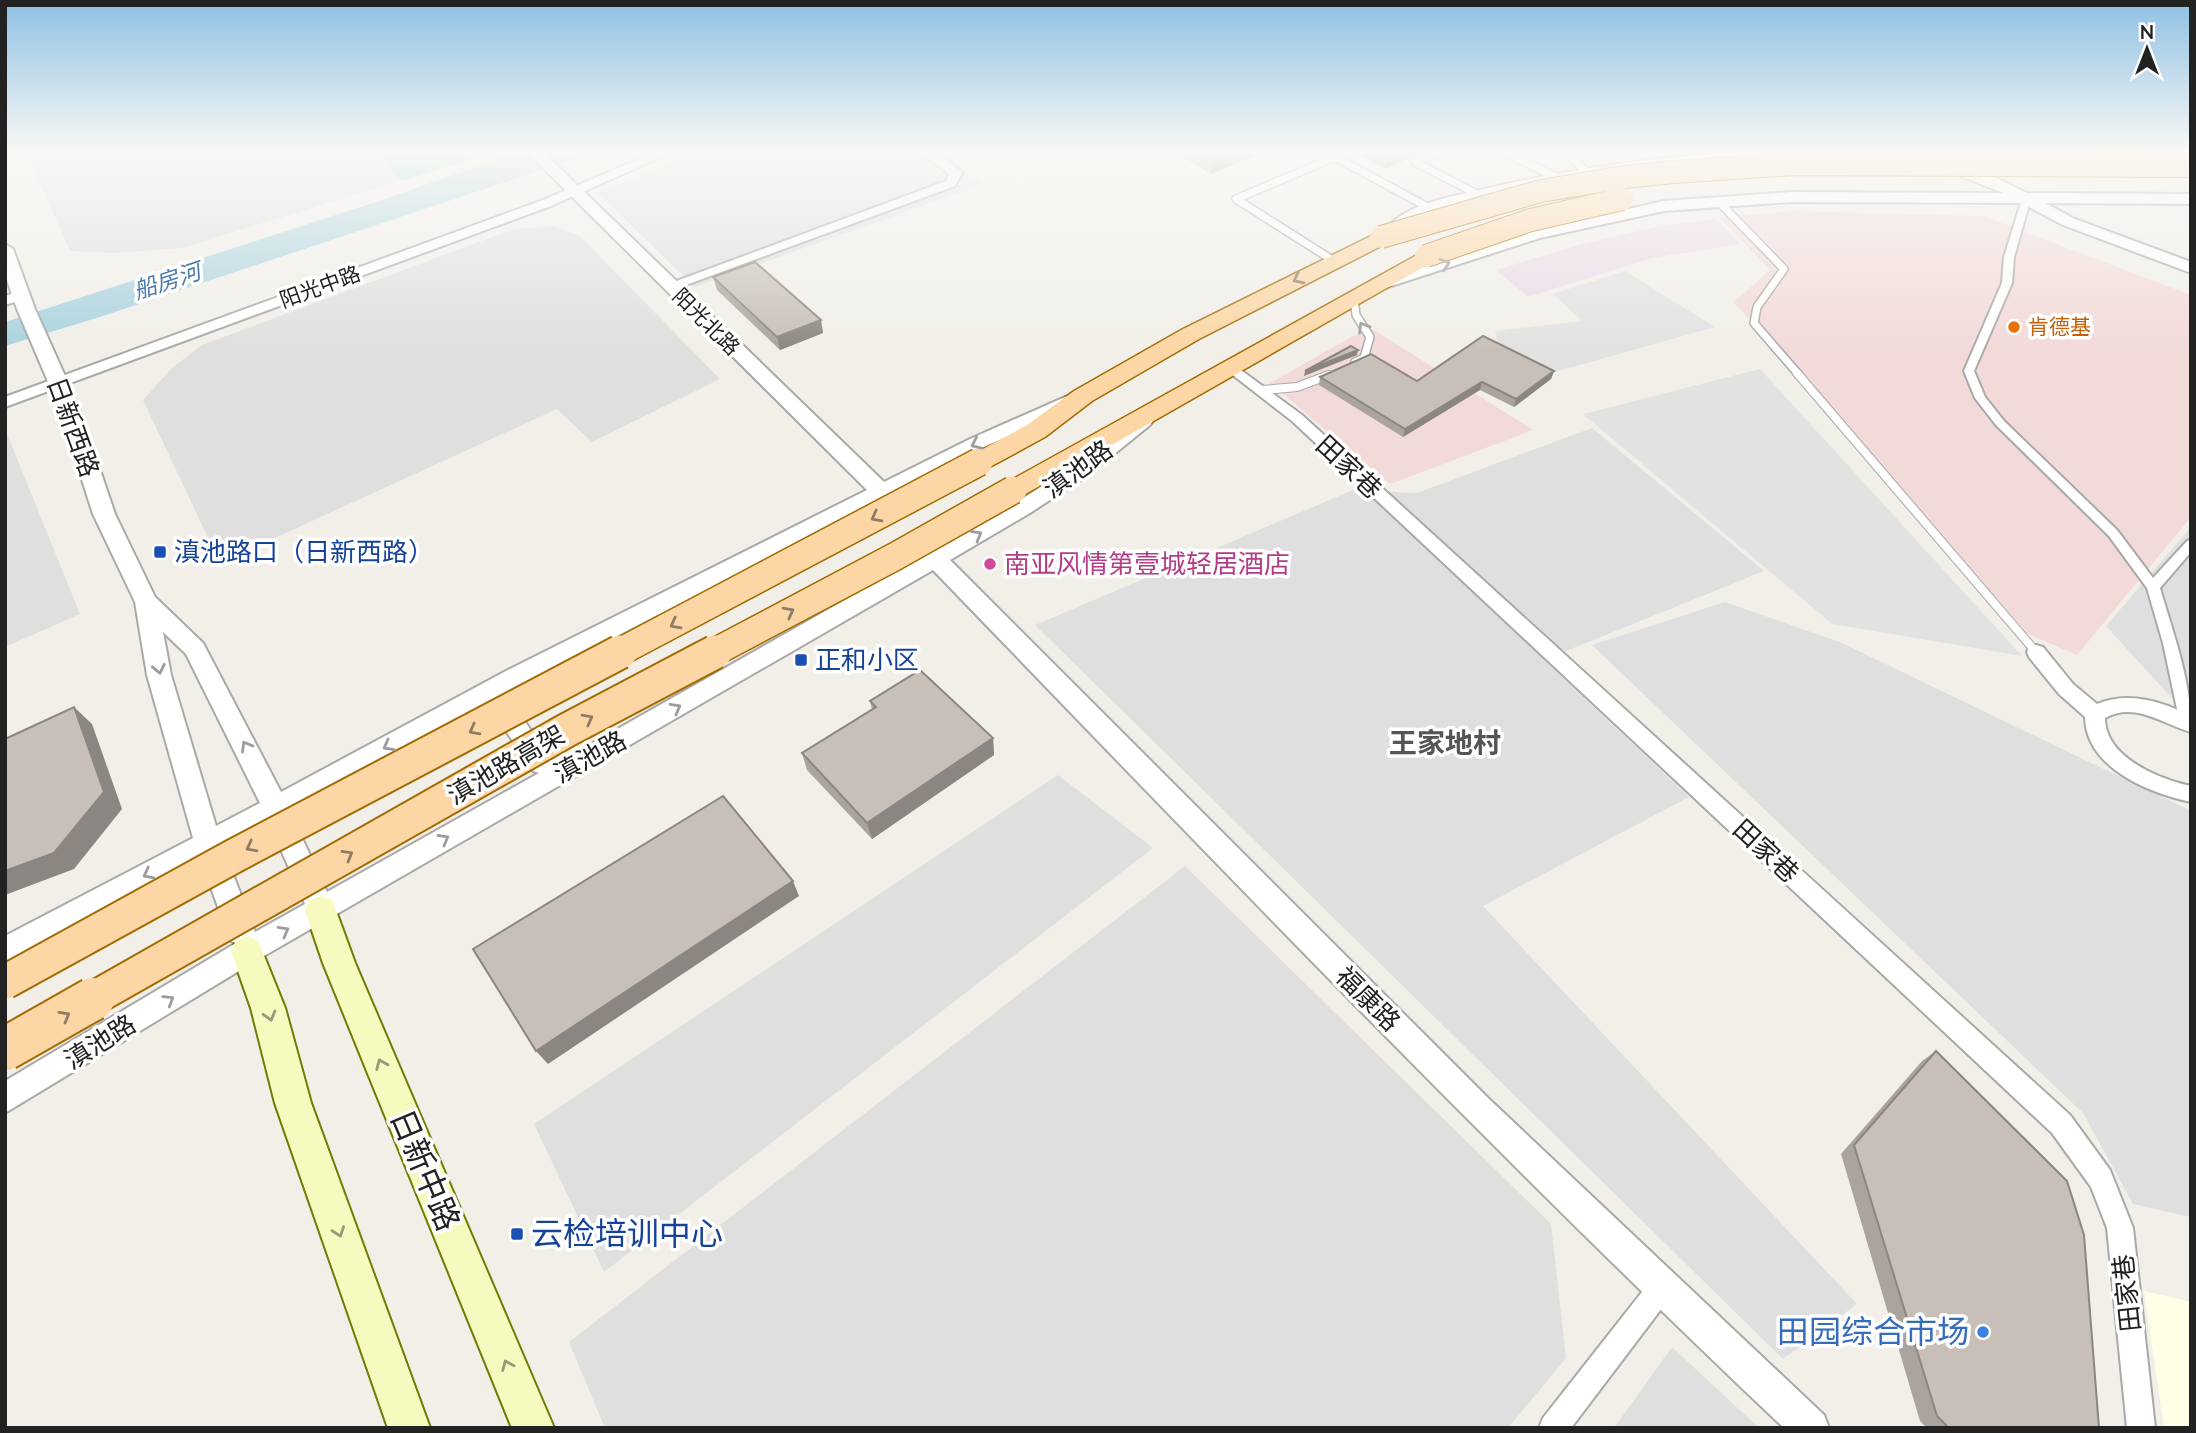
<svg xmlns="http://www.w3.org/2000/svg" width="2196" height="1433" font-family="Mulish,'Noto Sans SC',sans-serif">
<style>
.residential{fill:#e0dfdf}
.commercial{fill:#f2dad9}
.industrial{fill:#ebdbe8}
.education{fill:#ffffe5}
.pitch{fill:#88e0be}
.parking{fill:#e2e2e2}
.water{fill:#aad3df}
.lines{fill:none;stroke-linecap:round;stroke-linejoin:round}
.service-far1-casing{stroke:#a9a9a9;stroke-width:10}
.service-casing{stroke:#a9a9a9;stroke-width:10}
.pedestrian-casing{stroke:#a9a9a9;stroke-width:4}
.minor-casing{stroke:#a9a9a9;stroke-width:4}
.tertiary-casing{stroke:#a9a9a9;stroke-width:4}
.secondary-casing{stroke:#707d05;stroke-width:4}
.primary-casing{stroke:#a06b00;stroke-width:3}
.service-far1{stroke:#fff;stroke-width:7}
.service{stroke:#fff;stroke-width:8}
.pedestrian{fill:#fff;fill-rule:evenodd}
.minor{fill:#fff;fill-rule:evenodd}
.tertiary{fill:#fff;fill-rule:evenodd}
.secondary{fill:#f7fabf;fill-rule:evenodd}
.primary{fill:#fcd6a4;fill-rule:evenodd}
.primary-bridge-far3-casing{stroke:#a06b00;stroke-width:24;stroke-linecap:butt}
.primary-bridge-far2-casing{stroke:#a06b00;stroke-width:30;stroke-linecap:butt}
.primary-bridge-far1-casing{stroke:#a06b00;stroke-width:37;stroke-linecap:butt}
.primary-bridge-casing{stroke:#a06b00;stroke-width:46;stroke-linecap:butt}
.primary-bridge-far3{stroke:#fcd6a4;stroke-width:22}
.primary-bridge-far2{stroke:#fcd6a4;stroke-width:27}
.primary-bridge-far1{stroke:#fcd6a4;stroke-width:33}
.primary-bridge{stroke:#fcd6a4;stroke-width:42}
.wall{fill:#aba49e}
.shaded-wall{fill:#8b8681}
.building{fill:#c7bfb8;stroke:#8b8681;stroke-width:2}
.oneway{stroke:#9c9c9c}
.oneway2{stroke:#8f7c63}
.oneway3{stroke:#979978}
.food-dot{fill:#e8710a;stroke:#fff;stroke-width:2.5}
.transit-dot{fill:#1a4fb4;stroke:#fff;stroke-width:2.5}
.hotel-dot{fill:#d1479c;stroke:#fff;stroke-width:2.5}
.shop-dot{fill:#3f7fe0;stroke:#fff;stroke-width:2.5}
.labels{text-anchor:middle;stroke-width:7;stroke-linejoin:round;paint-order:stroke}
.far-street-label{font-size:21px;fill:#222;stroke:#fff}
.far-food-label{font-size:21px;fill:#c56008;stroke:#fff;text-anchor:start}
.far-water-label{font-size:23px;font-style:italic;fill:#4a7aab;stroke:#fff}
.street-label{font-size:26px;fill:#222;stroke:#fff}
.transit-label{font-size:26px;fill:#164399;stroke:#fff;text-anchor:start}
.hotel-label{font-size:26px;fill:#b23c85;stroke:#fff;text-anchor:start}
.neighbourhood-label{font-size:28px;font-weight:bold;fill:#555;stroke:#fff}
.near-street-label{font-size:32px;fill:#222;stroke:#fff}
.near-transit-label{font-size:32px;fill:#164399;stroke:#fff;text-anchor:start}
.near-shop-label{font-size:32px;fill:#366cbe;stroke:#fff;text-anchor:end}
</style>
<rect width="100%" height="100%" fill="#f2efe9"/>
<g class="residential">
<path d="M25,150H489L491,153L182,248L115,253L70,251Z"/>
<path d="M698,150H935L983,184L695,287L598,193Z"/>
<path d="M553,226L580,236L720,379L592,442L557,409L220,563L143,400L172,368L202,345L511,230Z"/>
<path d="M1592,428L1764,571L1544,660L1689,797L1483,906L1857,1304L1783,1359L1035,625L1353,490L1417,493Z"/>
<path d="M5,429L80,614L5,647Z"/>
<path d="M2191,527V719L2106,626Z"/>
<path d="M1725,602L1842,643L2191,811V1217L2133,1204L2083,1113L1592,645Z"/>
<path d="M1058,775L1153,848L604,1272L534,1124Z"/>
<path d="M1185,866L1551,1224L1566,1358L1508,1428H605L569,1342Z"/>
<path d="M1672,1347L1759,1428H1614Z"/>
</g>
<g class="commercial">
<path d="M1795,211L1983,216L2191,295V517L2077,655L2028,634L1734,302L1770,270L1719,217Z"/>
<path d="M1369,327L1533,430L1390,484L1270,383Z"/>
</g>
<path class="industrial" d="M1716,219L1740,244L1652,258L1528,297L1496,270L1585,243L1660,226Z"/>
<path class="education" d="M2144,1291L2191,1302V1428H2164Z"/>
<path class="pitch" d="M380,150H472L478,157L402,181L376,152Z"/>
<g class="parking">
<path d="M1625,271L1715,327L1551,373L1499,348L1495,331L1582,321L1553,294Z"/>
<path d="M1760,369L2022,656L1832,624L1583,414Z"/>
</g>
<path class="water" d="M524,150H602L103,316L5,346V322L385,199Z"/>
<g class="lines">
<defs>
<g id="service-far1">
<path d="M1442,150L1415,162L1479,195"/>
<path d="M1499,150L1556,177"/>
<path d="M1574,150L1567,152L1586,172"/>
<path d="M2101,150L2109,156"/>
<path d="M1718,201L1784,269L1757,307L1754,323L1799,375"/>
<path d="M1334,261L1236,199L1335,157L1433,210"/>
<path d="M1354,298L1356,315L1370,337L1364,358L1355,362"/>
</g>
<g id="service">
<path d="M1797,373L2036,652"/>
<path d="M1263,390L1297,387L1329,375"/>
</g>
<path id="pedestrian" d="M2023,196L2031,198L2014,257L2012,283L1974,371L1985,397L2004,421L2117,530L2153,578L2187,541L2191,540V552L2160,588C2173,633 2191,680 2191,727H2182L2180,723L2163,643L2147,588L2109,536L1996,425L1975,398L1964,371L2002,283L2004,257Z"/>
<g id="minor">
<path d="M660,150H677L551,206L5,407V397L543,200Z"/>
<path d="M918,150H932L960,170L962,173L955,186L675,289H665L663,286L946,181L949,174Z"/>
<path d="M22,291L29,295L27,298L5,305V296Z"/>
<path d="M1230,362L1302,415L2070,1115L2110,1170L2133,1228L2155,1428H2127L2107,1228L2091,1187L2052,1133L1292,421L1225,369L1223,366Z"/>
<path d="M2036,645L2043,647L2073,684L2097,704C2128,691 2161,701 2191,716V732C2163,724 2134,701 2105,718C2105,757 2158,779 2191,786V802C2149,793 2086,768 2085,717L2059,694L2029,657L2027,652L2029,647Z"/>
<path d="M1662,1274L1671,1278L1675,1287L1671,1296L1571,1428H1539L1543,1418L1653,1278Z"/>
</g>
<g id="tertiary">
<path d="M525,150H541L884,482L970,439L1065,397L1072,395L1082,401L1079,405L984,447L506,693L554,765L1016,503L1077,463L1136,417H1150L1153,421L1150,425L1091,473L1030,513L950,560L1488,1098L1824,1415L1829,1428H1784C1491,1151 1213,860 933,570L257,960L5,1113V1081L236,943L231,941L227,932L201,860L5,963V936L193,838L147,675L135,602L93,514L58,405L17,309L5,274V244L13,249L35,309L78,405L115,514L155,597L203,643L281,792L506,671L867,490ZM163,632L186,654L260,803L216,826L171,675ZM487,703L533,771L539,773L327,892L290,812ZM269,823L305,904L255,932L223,848Z"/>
<path d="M1801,150L1809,155L1806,158L1687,164L1576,179L1465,203L1425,217L1402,230H1390L1388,227C1406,205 1449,197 1476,191C1583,165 1691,152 1801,150Z"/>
<path d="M1896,150H1919L1999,179L2027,193L2191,194V204L2045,203L2075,219L2191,262V273L2063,225L2021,203L1791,202L1664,211L1540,238L1385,288H1373L1370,284L1373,280L1530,231L1664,201L1791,192L2003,193Z"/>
</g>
<g id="secondary">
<path d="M321,896L332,900L355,963L554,1428H512L323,963L305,910L310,900Z"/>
<path d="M247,936L258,941L285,1008L311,1103L430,1428H388L275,1103L251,1008L231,951L236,941Z"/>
</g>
<g id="primary">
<path d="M1381,231L1389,232L1392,237L1389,242L1199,339L1092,401L1045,437L988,468L979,470L970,468L966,462L970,456L1027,425L1074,391L1183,329Z"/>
<path d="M1426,250L1434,251L1437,256L1434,261L1022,496L1013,499L1004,496L1000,490L1004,484Z"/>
</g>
</defs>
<use href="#service-far1" class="service-far1-casing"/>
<use href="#service" class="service-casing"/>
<use href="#pedestrian" class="pedestrian-casing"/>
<use href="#minor" class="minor-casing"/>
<use href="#tertiary" class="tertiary-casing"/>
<use href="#secondary" class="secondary-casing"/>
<use href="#primary" class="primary-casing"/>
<use href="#service-far1" class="service-far1"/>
<use href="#service" class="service"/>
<use href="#pedestrian" class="pedestrian"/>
<use href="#minor" class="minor"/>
<use href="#tertiary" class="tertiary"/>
<use href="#secondary" class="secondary"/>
<use href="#primary" class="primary"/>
<defs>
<g id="primary-bridge-far3">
<path d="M1381,237L1541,191L1624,177L1674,172L1795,164L2191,166"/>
<path d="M1426,256L1531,220L1622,199"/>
</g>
<g id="primary-bridge-far2">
<path d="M616,654L979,462"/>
<path d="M711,654L896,556L1013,490"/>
</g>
<g id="primary-bridge-far1">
<path d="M5,982L234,856L620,652"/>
<path d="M89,1001L567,730L715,652"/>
</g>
<path id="primary-bridge" d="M5,1049L93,999"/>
</defs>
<use href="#primary-bridge-far3" class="primary-bridge-far3-casing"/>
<use href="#primary-bridge-far2" class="primary-bridge-far2-casing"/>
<use href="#primary-bridge-far1" class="primary-bridge-far1-casing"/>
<use href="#primary-bridge" class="primary-bridge-casing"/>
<use href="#primary-bridge-far3" class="primary-bridge-far3"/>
<use href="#primary-bridge-far2" class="primary-bridge-far2"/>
<use href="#primary-bridge-far1" class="primary-bridge-far1"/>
<use href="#primary-bridge" class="primary-bridge"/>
</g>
<g class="wall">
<path d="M1185,150H1267L1211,174L1184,158Z"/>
<path d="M1350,150H1426L1385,169Z"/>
<path d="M713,277L821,320L823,333L780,350L717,290Z"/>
<path d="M1554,371L1551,379L1514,407L1480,390L1403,437L1319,385L1320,377L1417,381Z"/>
<path d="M870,701L993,738L994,755L872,839L807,770L802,753L872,709Z"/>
<path d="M1936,1051L2099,1428H1927L1920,1421L1841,1154L1922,1061Z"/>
</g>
<g class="shaded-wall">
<path d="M1238,150H1267L1211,174L1212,161Z"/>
<path d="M1394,150H1426L1385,169L1388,153Z"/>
<path d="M821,320L823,333L780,350L777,337Z"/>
<path d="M1358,350L1357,355L1304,376L1305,371Z"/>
<path d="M1554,371L1551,379L1514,407L1516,399Z"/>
<path d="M1482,382L1480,390L1403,437L1405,429Z"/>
<path d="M74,707L92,724L122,809L74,869L5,895V871Z"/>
<path d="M993,738L994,755L872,839L867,823Z"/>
<path d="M793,881L799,896L548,1064L536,1051Z"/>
</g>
<g class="building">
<path d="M1194,150H1238L1212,161Z"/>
<path d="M755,262L821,320L777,337L713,277Z"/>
<path d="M1483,336L1554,371L1516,399L1482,382L1405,429L1320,377L1371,354L1417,381Z"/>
<path d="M1351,346L1358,350L1305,371Z"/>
<path d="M920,670L993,738L867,823L802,753L876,707L870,701Z"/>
<path d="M74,707L104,792L54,853L5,871V739Z"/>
<path d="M723,796L793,881L536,1051L473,949Z"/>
<path d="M1936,1051L2067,1181L2084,1235L2099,1428H1949L1937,1416L1854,1145Z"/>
</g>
<defs><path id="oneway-chevron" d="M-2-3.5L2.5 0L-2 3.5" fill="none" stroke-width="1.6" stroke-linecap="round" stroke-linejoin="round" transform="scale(1.75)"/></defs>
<g class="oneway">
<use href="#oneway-chevron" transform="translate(1445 264) rotate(-18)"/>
<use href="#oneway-chevron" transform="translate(1363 327) rotate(-121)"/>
<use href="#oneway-chevron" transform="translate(976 444) rotate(155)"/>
<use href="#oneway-chevron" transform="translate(977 535) rotate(-30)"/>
<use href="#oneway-chevron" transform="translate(159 669) rotate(78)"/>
<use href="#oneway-chevron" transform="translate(676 708) rotate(-29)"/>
<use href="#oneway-chevron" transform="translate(246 746) rotate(-120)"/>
<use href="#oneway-chevron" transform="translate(388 746) rotate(151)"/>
<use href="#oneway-chevron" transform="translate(444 839) rotate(-30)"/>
<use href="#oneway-chevron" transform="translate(148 874) rotate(152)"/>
<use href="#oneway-chevron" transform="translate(284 931) rotate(-29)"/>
<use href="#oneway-chevron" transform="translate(169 1000) rotate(-32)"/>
</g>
<g class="oneway2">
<use href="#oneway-chevron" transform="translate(1298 279) rotate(153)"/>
<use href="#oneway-chevron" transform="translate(876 517) rotate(152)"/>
<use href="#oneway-chevron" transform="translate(789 612) rotate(-28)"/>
<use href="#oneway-chevron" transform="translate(675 624) rotate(152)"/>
<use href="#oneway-chevron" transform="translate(588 719) rotate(-28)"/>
<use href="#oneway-chevron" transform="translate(474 730) rotate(152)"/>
<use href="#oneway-chevron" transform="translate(251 847) rotate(152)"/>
<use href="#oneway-chevron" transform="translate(348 855) rotate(-30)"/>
<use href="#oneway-chevron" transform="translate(65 1016) rotate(-30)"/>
</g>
<g class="oneway3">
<use href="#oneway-chevron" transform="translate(270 1016) rotate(74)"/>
<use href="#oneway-chevron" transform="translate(381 1064) rotate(-113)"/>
<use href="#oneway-chevron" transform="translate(339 1232) rotate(70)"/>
<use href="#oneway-chevron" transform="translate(507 1365) rotate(-113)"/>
</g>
<linearGradient id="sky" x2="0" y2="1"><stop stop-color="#8fc0e4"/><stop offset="0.43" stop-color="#f9f8f5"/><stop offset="1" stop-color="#f9f8f5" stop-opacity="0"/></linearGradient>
<rect width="2196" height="351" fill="url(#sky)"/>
<circle class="food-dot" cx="2014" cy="327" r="7"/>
<g class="transit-dot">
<rect x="153" y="545" width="14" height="14" rx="3.5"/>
<rect x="794" y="653" width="14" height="14" rx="3.5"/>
<rect x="510" y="1227" width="14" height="14" rx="3.5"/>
</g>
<circle class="hotel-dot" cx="990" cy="564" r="7"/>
<circle class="shop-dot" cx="1983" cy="1332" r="7"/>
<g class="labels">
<g class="far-street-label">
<text transform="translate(320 287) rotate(-20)" y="7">阳光中路</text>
<text transform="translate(706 322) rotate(45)" y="7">阳光北路</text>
</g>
<g class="far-food-label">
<text x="2028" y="334">肯德基</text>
</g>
<g class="far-water-label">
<text transform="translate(167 281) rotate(-18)" y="8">船房河</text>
</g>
<g class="street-label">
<text transform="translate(73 427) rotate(70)" y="9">日新西路</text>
<text transform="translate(1349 467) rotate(43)" y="9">田家巷</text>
<text transform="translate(1078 469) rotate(-36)" y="9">滇池路</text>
<text transform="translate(590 757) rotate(-29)" y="9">滇池路</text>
<text transform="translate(506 765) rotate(-30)" y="9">滇池路高架</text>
<text transform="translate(1766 851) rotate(43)" y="9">田家巷</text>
<text transform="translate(1368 999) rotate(45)" y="9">福康路</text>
<text transform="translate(100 1042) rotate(-32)" y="9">滇池路</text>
<text transform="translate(2127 1293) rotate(-96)" y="9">田家巷</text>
</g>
<g class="transit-label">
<text x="174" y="561">滇池路口（日新西路）</text>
<text x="815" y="669">正和小区</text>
</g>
<g class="hotel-label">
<text x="1004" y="573">南亚风情第壹城轻居酒店</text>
</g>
<g class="neighbourhood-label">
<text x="1445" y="753">王家地村</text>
</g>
<g class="near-street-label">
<text transform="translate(425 1170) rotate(67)" y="11">日新中路</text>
</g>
<g class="near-transit-label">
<text x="531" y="1245">云检培训中心</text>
</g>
<g class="near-shop-label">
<text x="1969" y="1343">田园综合市场</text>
</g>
</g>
<rect width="2196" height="1433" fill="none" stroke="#222222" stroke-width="14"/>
<g transform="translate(2147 49)" stroke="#ffffff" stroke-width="5" paint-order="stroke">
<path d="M0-5L12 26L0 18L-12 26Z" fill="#222222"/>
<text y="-10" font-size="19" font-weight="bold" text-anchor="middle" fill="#222222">N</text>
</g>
</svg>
